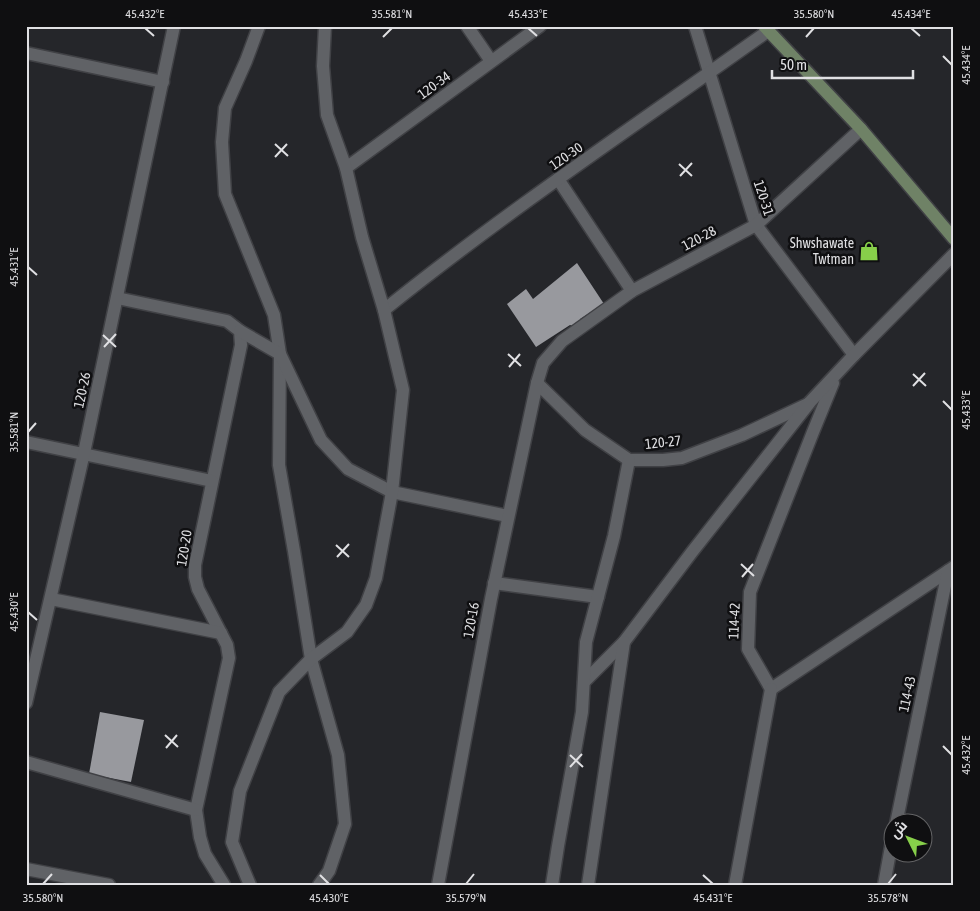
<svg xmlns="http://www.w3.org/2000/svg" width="980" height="911" font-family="'Asap Condensed',Cairo,sans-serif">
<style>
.building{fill:#98999e}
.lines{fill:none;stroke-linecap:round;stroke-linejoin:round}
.street-casing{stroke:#404145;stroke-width:15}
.secondary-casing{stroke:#404145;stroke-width:15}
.street{stroke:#606266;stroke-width:12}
.secondary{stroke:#6f8266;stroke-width:12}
.ticks{fill:none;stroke:#e0e0e3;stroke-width:2}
.labels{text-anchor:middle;stroke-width:5;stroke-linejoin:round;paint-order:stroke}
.street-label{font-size:14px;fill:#e0e0e3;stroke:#0f0f11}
.poi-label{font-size:14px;fill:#e0e0e3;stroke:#0f0f11;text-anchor:end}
.neatline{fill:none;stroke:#e0e0e3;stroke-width:2}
.ticks-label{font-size:12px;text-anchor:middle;fill:#e0e0e3}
</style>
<rect width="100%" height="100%" fill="#25262a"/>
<g class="building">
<path d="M577,263L604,304L580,319V322L573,326L570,325L536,347L507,304L526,289L533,299Z"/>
<path d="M100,712L144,720L131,782L89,774Z"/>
</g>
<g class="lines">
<defs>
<g id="street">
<path d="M259,26L246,61L225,108L222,142L225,194L274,315L280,354L279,465L294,551L311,659L338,755L345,824L329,871L319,885"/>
<path d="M467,26L491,61"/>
<path d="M695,26L756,225L854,355"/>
<path d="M26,53L163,82"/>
<path d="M346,168L540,26"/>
<path d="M558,179L632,291"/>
<path d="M117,298L227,321L240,331L241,345L195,565V577L198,589L227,645L229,658L196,810L200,837L205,854L224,885"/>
<path d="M384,310C507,211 639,123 768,31V26"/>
<path d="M240,331L280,354L321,440L348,469L392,492L508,516"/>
<path d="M537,383L585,430L629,460H663L682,458L742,435L808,404"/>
<path d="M833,383L813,432L750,592L748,649L771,689L954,567"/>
<path d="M26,442L212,481"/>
<path d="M494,583L598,597"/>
<path d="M51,599L221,633"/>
<path d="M584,682L624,642L692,552L810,402L854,355L954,254"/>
<path d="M26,703L84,453L174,26"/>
<path d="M26,762L196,810"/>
<path d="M896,824L948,571"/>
<path d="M26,869L109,885"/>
<path d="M250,885L232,842L240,791L279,692L311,659L347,632L366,605L376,578L392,492L403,390L384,310L362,237L346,168L327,115L323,66L325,26"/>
<path d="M438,885L491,599L537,383L543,363L562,341L632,291L756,225L861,129"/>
<path d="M552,885L558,846L582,712L586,642L614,536L629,460"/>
<path d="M588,885L624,642"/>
<path d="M735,885L771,689"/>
<path d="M884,885L892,841"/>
</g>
<path id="secondary" d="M764,26L861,129L954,239"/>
</defs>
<use href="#street" class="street-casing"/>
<use href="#secondary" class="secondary-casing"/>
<use href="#street" class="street"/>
<use href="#secondary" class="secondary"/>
</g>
<path class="ticks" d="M145,28L154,36M528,28L537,36M911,28L920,36M383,37L392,28M806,37L814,28M943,56L952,65M275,144L288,156M275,157L287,144M679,164L692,176M680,176L692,163M28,267L37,275M103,335L116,347M104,347L116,334M508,354L521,366M509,367L520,354M913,374L926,386M913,386L925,373M943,401L952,410M28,432L36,423M336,545L349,557M337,557L349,544M741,564L754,576M742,577L753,564M28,612L37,620M165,735L178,747M943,746L952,755M166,748L177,735M570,755L583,767M570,767L582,754M320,875L329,884M703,875L713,884M43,884L52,874M466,884L474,874M888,884L896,874"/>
<defs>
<symbol id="shop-bare" viewBox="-9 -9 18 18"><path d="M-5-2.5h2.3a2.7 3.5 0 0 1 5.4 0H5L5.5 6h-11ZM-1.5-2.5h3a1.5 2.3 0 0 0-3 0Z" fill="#87cf4a" stroke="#0f0f11" stroke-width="2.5" paint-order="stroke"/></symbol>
</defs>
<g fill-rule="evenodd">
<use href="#shop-bare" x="855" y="237" width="28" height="28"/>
</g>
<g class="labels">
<g class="street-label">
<text transform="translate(434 85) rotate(-36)" y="5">120-34</text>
<text transform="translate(566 156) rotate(-35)" y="5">120-30</text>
<text transform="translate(764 198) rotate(72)" y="5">120-31</text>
<text transform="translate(699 238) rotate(-28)" y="5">120-28</text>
<text transform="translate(82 390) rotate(-78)" y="5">120-26</text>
<text transform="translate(663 442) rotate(-6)" y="5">120-27</text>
<text transform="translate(184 548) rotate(-81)" y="5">120-20</text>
<text transform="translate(471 620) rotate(-80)" y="5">120-16</text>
<text transform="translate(734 621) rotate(-88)" y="5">114-42</text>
<text transform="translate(907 694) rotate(-78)" y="5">114-43</text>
</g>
<g class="poi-label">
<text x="854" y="248">Shwshawate<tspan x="854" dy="16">Twtman</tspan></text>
</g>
</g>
<rect width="980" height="911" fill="none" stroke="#0f0f11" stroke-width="55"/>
<g transform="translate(908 838) rotate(312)"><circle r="24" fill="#0f0f11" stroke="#636365"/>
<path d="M0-4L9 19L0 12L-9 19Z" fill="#87cf4a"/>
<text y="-8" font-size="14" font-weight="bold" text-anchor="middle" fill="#e0e0e3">ش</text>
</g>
<path d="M772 70v8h141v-8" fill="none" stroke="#e0e0e3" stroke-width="2.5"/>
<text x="780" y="70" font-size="15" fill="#e0e0e3" stroke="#0f0f11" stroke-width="4" paint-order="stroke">50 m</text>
<rect x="28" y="28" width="924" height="856" class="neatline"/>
<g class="ticks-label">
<text x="145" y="18">45.432°E</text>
<text x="392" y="18">35.581°N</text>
<text x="528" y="18">45.433°E</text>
<text x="814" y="18">35.580°N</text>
<text x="911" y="18">45.434°E</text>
<text transform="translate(966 65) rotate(-90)" y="4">45.434°E</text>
<text transform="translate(14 267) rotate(-90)" y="4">45.431°E</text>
<text transform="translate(966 410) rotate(-90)" y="4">45.433°E</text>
<text transform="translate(14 432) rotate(-90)" y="4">35.581°N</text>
<text transform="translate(14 612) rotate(-90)" y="4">45.430°E</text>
<text transform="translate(966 755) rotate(-90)" y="4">45.432°E</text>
<text x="43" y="902">35.580°N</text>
<text x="329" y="902">45.430°E</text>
<text x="466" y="902">35.579°N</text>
<text x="713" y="902">45.431°E</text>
<text x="888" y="902">35.578°N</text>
</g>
</svg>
